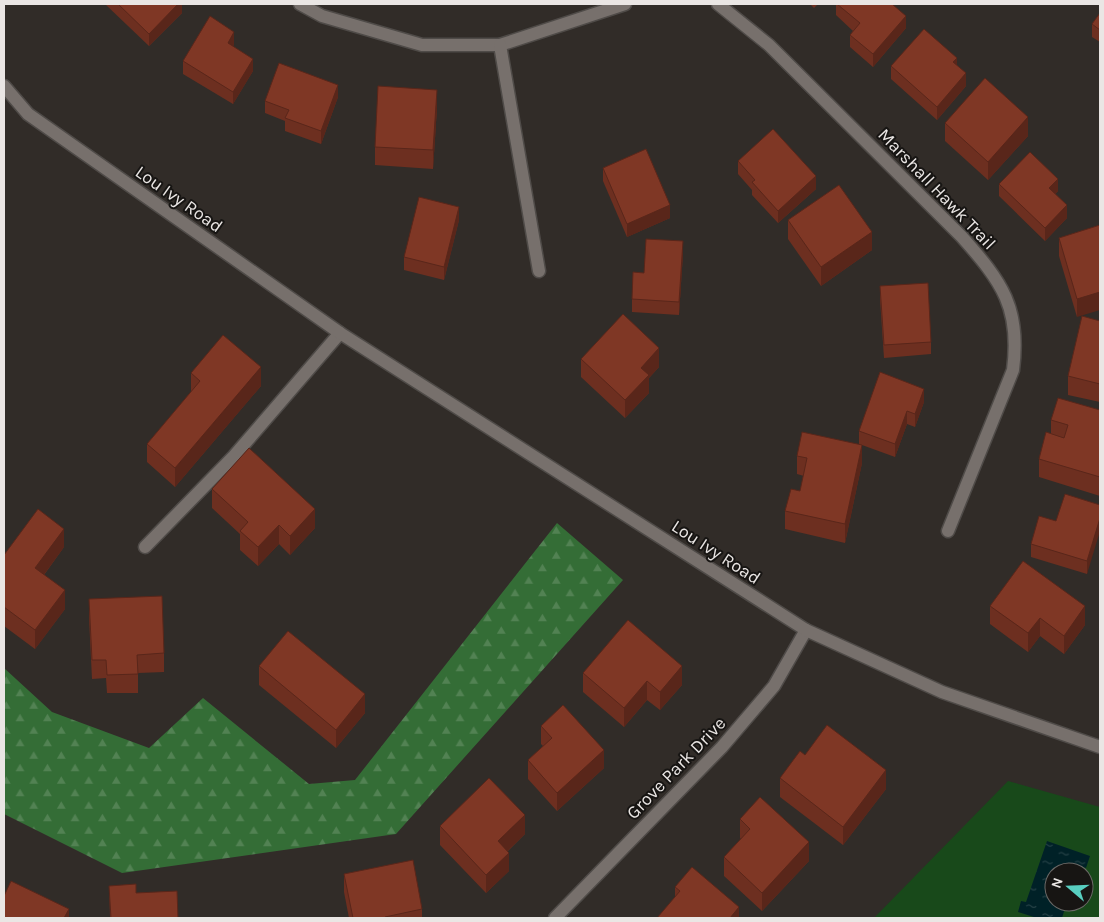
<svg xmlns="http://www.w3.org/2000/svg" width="1104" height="922" font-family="Karla,sans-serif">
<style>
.grass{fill:#18491a;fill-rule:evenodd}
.forest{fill:url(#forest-firs)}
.water{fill:url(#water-ripples)}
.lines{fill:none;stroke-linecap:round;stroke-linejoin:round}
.minor-casing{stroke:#4f4b48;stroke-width:15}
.tertiary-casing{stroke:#4f4b48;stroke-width:15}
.minor{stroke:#77706c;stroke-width:12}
.tertiary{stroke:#77706c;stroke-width:12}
.wall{fill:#6d2f20}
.shaded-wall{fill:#59261a}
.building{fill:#7f3725;stroke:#59261a}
.labels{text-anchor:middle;stroke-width:4;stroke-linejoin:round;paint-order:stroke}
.street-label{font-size:18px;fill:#eae6e4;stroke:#171513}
</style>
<defs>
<pattern id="forest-firs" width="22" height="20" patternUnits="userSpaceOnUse" patternTransform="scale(1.25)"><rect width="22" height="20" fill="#346d36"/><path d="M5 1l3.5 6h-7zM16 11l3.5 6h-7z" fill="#528253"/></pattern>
<pattern id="water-ripples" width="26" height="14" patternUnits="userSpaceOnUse" patternTransform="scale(1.25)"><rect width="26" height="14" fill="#002127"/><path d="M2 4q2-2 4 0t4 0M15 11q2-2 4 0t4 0" fill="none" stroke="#254146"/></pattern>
</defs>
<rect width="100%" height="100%" fill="#312c28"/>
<path class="grass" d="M1008,781L1100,807V918H874ZM1054,872H1084V902H1054Z"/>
<path class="forest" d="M557,523L623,580L396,834L122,873L4,814V668L52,712L149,748L203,698L309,784L355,780Z"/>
<path class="water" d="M1047,841L1090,856L1086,868L1080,866L1078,872H1054V902H1067L1062,918H1037L1018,912L1021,901L1026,902Z"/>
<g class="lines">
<defs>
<g id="minor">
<path d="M300,4L322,16L422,45H500L625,4"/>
<path d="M718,4L769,45L962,237C1002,282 1021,308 1013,370L948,531"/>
<path d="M500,45L539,271"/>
<path d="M145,547L234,456L340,333"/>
<path d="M555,918L722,747L774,686L806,630"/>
</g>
<path id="tertiary" d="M4,86L28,114L340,333L806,630L942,692L1100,747"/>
</defs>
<use href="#minor" class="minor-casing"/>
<use href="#tertiary" class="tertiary-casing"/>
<use href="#minor" class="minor"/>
<use href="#tertiary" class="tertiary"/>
</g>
<g class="wall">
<path d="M105,4H182V13L149,46Z"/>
<path d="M810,4H818L814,8Z"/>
<path d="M836,4H892L906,28L873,67L850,47V35L853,31L836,15Z"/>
<path d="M1100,13V42L1092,37V24Z"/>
<path d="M234,45L233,46L253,71L233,104L183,74V61Z"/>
<path d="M891,66H957L966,86L937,120L891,79Z"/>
<path d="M338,97L321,144L285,131V121L265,113V101Z"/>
<path d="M437,108L433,169L375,165V147Z"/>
<path d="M945,123L1028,136L988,180L945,141Z"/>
<path d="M738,161L816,189L778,223L752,195V190L738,174Z"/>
<path d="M603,168L670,218L627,237L603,181Z"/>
<path d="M999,184L1058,191L1055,194L1067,218L1045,241L999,196Z"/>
<path d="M459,220L444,280L404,270V257Z"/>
<path d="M788,220L872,250L821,286L788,239Z"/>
<path d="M1100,225L1077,317L1059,256V238Z"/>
<path d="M683,253L679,315L632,312V299L644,273Z"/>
<path d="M880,286L931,342V354L884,358L880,299Z"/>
<path d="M1100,321V402L1068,395V376Z"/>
<path d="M581,359L659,367L649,378V393L625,418L581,377Z"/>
<path d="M191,373L261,386L175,487L147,462V444L191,392Z"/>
<path d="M924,402L915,427L907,424L895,457L862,445V463L845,543L785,529V511L800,491L804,476L797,474V456L859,444V431Z"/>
<path d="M1100,410V496L1039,477V459L1051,434V420Z"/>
<path d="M212,489L315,528L290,555L279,544L258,566L240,550V534L212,508Z"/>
<path d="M1100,505L1087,574L1031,557V544L1056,521Z"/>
<path d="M64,547L44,575L65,609L35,649L4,626V555Z"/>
<path d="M89,599L164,653V672L138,673V693H107L106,678L92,679L89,618Z"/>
<path d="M990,606L1085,625L1064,654L1040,636L1028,652L990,624Z"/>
<path d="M259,666L365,713L336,748L259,685Z"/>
<path d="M583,673L682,685L660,710L647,700L624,727L583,692Z"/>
<path d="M541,726L604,768L557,811L528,779V760L543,746L541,744Z"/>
<path d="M805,755L886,789L843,845L780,797V778Z"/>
<path d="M740,819L809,861L762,911L724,876V857L741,839L740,838Z"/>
<path d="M440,826L525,834L508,851L509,871L486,893L440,845Z"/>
<path d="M344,874L422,909V918H349L344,892Z"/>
<path d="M109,886L136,893L178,918H110Z"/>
<path d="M675,887L739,918L675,897Z"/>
</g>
<g class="shaded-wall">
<path d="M178,4H182V13L149,46V34Z"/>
<path d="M906,16V28L873,67V54Z"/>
<path d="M234,32V45L228,56V43Z"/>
<path d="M957,58V71L953,62Z"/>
<path d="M253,59V71L233,104V92Z"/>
<path d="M966,73V86L937,120V107Z"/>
<path d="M338,85V97L321,144V131Z"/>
<path d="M437,90V108L433,169V150Z"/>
<path d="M1028,117V136L988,180V162Z"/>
<path d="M816,176V189L778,223V211Z"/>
<path d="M1058,179V191L1049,201V188Z"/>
<path d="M670,205V218L627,237V224Z"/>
<path d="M1067,205V218L1045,241V228Z"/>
<path d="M459,207V220L444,280V267Z"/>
<path d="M872,232V250L821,286V267Z"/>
<path d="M683,241V253L679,315V302Z"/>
<path d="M1100,292V310L1077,317V299Z"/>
<path d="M659,348V367L649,378V393L625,418V400L641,368Z"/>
<path d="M261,367V386L175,487V468Z"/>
<path d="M924,389V402L915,427V414Z"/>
<path d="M907,411V424L895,457V444Z"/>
<path d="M862,445V463L845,543V524Z"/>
<path d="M315,509V528L290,555V536Z"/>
<path d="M1100,518V531L1087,574V561Z"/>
<path d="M279,525V544L258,566V547Z"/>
<path d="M64,529V547L35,587V568Z"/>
<path d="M65,590V609L35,649V630Z"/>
<path d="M1085,606V625L1064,654V636Z"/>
<path d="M1040,618V636L1028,652V633Z"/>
<path d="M682,666V685L660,710V692Z"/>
<path d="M647,681V700L624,727V708Z"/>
<path d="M365,694V713L336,748V730Z"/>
<path d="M604,750V768L557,811V793Z"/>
<path d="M886,770V789L843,845V827Z"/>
<path d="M525,815V834L498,860V841Z"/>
<path d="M809,842V861L762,911V893Z"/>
<path d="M509,853V871L486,893V875Z"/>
<path d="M739,907V918H730Z"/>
<path d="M69,909V918H64Z"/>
</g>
<g class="building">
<path d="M118,4H178L149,34Z"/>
<path d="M837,4H892L906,16L873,54L850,35L860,23Z"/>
<path d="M1100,13V30L1092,24Z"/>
<path d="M210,16L234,32L228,43L253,59L233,92L183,61Z"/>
<path d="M924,29L957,58L953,62L966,73L937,107L891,66Z"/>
<path d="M279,63L338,85L321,131L285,118L289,110L265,101Z"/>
<path d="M985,78L1028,117L988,162L945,123Z"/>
<path d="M378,86L437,90L433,150L375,147Z"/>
<path d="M773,129L816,176L778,211L752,182L755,180L738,161Z"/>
<path d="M646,149L670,205L627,224L603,168Z"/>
<path d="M1030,152L1058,179L1049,188L1067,205L1045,228L999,184Z"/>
<path d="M839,185L872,232L821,267L788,220Z"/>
<path d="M419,197L459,207L444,267L404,257Z"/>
<path d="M1100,225V292L1077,299L1059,238Z"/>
<path d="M646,239L683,241L679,302L632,299L633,272L644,273Z"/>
<path d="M928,283L931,342L884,345L880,286Z"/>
<path d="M623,314L659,348L641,368L649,375L625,400L581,359Z"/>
<path d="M1082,316L1100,321V384L1068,376Z"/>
<path d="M223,335L261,367L175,468L147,444L200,381L191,373Z"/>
<path d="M880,372L924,389L915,414L907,411L895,444L859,431Z"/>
<path d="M1058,398L1100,410V477L1039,459L1046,432L1064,438L1068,425L1051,420Z"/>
<path d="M802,432L862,445L845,524L785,511L791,489L800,491L807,458L797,456Z"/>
<path d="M249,448L315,509L290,536L279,525L258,547L240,531L248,522L212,489Z"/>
<path d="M1065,494L1100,505V518L1087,561L1031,544L1039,516L1056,521Z"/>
<path d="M38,509L64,529L35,568L65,590L35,630L4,607V555Z"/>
<path d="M1023,561L1085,606L1064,636L1040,618L1028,633L990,606Z"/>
<path d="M162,596L164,653L137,655L138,674L107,675L106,660H92L89,599Z"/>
<path d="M628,620L682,666L660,692L647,681L624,708L583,673Z"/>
<path d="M288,631L365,694L336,730L259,666Z"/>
<path d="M563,705L604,750L557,793L528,760L552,738L541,726Z"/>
<path d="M827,725L886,770L843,827L780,778L800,751L805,755Z"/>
<path d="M489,778L525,815L498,841L509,853L486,875L440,826Z"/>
<path d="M760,797L809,842L762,893L724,857L750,829L740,819Z"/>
<path d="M413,860L422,909L385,917V918H353L344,874Z"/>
<path d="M692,867L739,907L730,918H657L680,891L675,887Z"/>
<path d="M11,881L69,909L64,918H4V896Z"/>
<path d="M136,884V893L177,891L178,918H111L109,886Z"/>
</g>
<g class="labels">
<g class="street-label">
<text transform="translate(937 189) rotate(46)" y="6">Marshall Hawk Trail</text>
<text transform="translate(179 199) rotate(35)" y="6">Lou Ivy Road</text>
<text transform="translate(716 552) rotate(33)" y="6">Lou Ivy Road</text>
<text transform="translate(676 768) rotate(-46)" y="6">Grove Park Drive</text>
</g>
</g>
<rect width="1104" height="922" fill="none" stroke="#eae6e4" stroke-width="10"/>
<g transform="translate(1069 887) rotate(289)"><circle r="24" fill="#171513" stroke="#6b6967"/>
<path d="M0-4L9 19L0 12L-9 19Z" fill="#58cec0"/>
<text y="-8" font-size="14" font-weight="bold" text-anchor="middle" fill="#eae6e4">N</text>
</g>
</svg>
